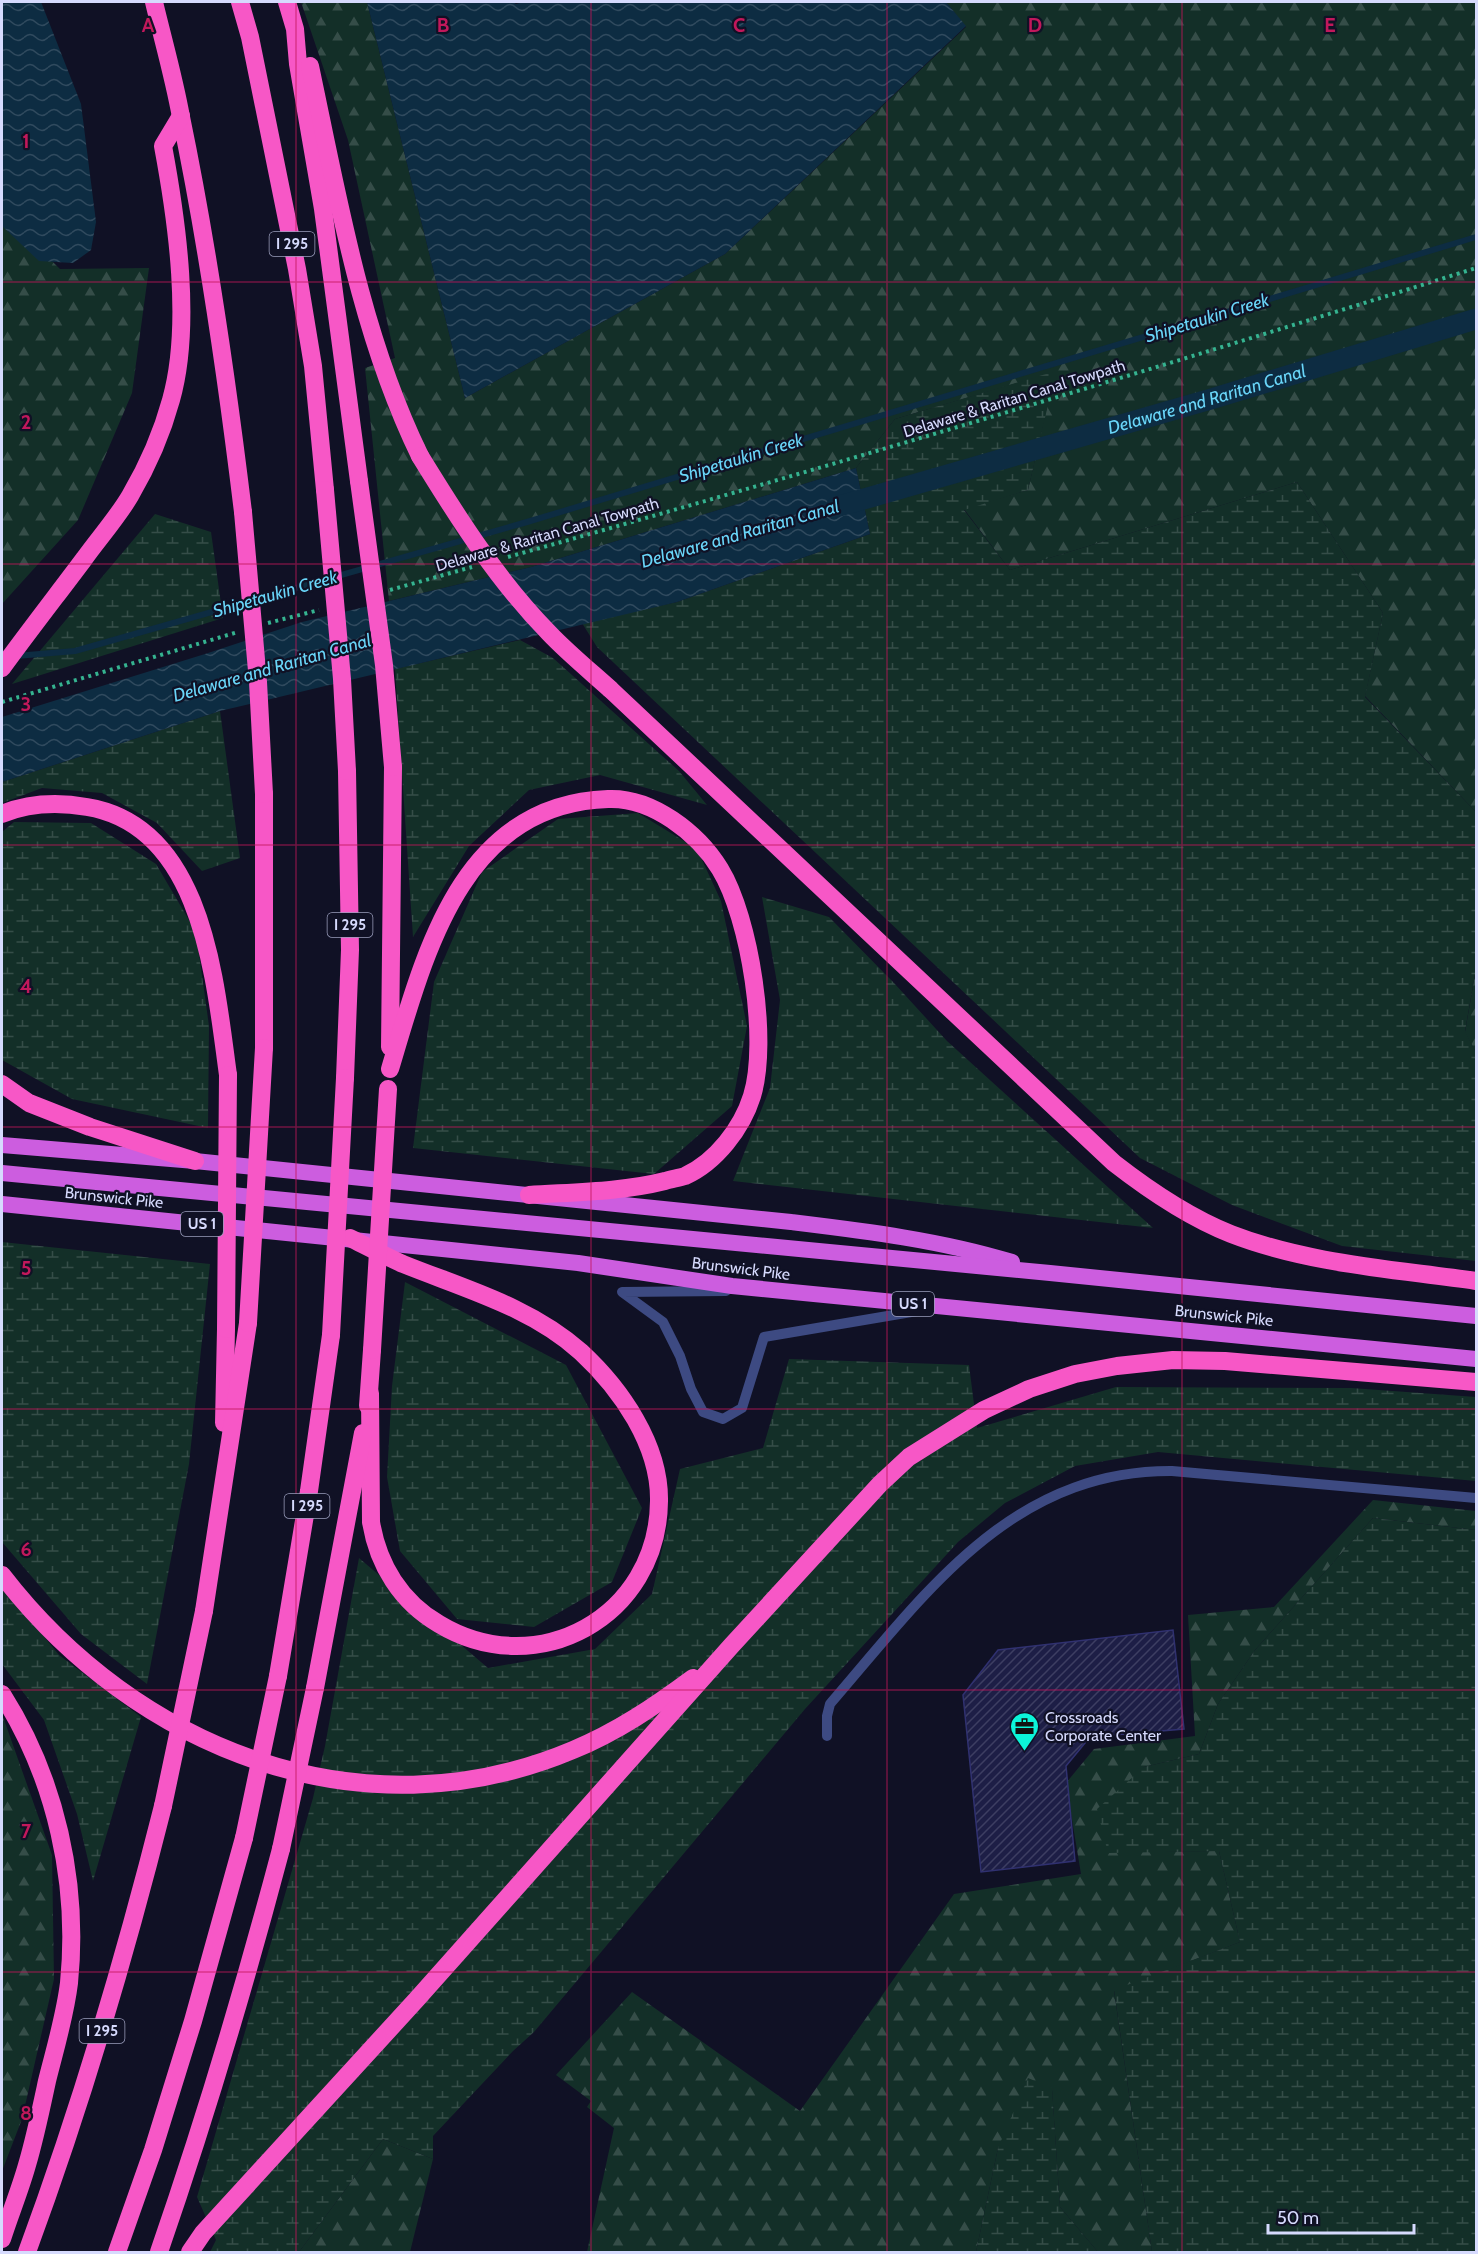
<svg xmlns="http://www.w3.org/2000/svg" width="1478" height="2254" font-family="Cabin,sans-serif">
<style>
.forest{fill:url(#forest-firs)}
.wetland{fill:url(#wetland-marsh)}
.water{fill:url(#water-waves)}
.lines{fill:none;stroke-linecap:round;stroke-linejoin:round}
.stream{stroke:#0d2c42;stroke-width:6}
.canal{stroke:#0d2c42;stroke-width:21}
.building{fill:url(#building-hatch);stroke:#303170;stroke-width:1.5}
.path{stroke:#35b390;stroke-width:4;stroke-dasharray:3 4.5;stroke-linecap:butt}
.service{stroke:#3d4a82;stroke-width:10}
.trunk{stroke:#cc5ddf;stroke-width:16}
.motorway{stroke:#f757c6;stroke-width:18}
.motorway-bridge{stroke:#f757c6;stroke-width:18}
.grid{fill:none;stroke:#c2185b;stroke-width:1.5;stroke-opacity:0.55}
.labels{text-anchor:middle;stroke-width:4.5;stroke-linejoin:round;paint-order:stroke}
.shield{fill:#101125;stroke:#9b9ebc;stroke-width:1.5}
.shield-label{font-size:15px;font-weight:bold;fill:#d6dafd}
.street-label{font-size:16px;fill:#d6dafd;stroke:#101125}
.poi-label{font-size:16px;fill:#d6dafd;stroke:#101125;text-anchor:start}
.water-label{font-size:18px;font-style:italic;fill:#69d5f8;stroke:#101125}
.grid-label{font-size:20px;text-anchor:middle;font-weight:bold;fill:#c2185b;stroke:#101125;stroke-width:4.5;stroke-linejoin:round;paint-order:stroke}
</style>
<defs>
<pattern id="forest-firs" width="22" height="20" patternUnits="userSpaceOnUse" patternTransform="scale(1.5)"><rect width="22" height="20" fill="#132f28"/><path d="M5 1l3.5 6h-7zM16 11l3.5 6h-7z" fill="#354d48"/></pattern>
<pattern id="wetland-marsh" width="20" height="14" patternUnits="userSpaceOnUse" patternTransform="scale(1.5)"><rect width="20" height="14" fill="#132f28"/><path d="M1 5h8M5 5V1M11 12h8M15 12V8" fill="none" stroke="#354d48"/></pattern>
<pattern id="water-waves" width="16" height="10" patternUnits="userSpaceOnUse" patternTransform="scale(1.5)"><rect width="16" height="10" fill="#0d2c42"/><path d="M0 5q4-4 8 0t8 0" fill="none" stroke="#304a5e"/></pattern>
<pattern id="building-hatch" width="6" height="6" patternUnits="userSpaceOnUse" patternTransform="scale(1.5)"><rect width="6" height="6" fill="#1d1e46"/><path d="M-1 1l2-2M0 6l6-6M5 7l2-2" fill="none" stroke="#3d3e62"/></pattern>
</defs>
<rect width="100%" height="100%" fill="#101125"/>
<g class="forest">
<path d="M301,2H367L465,398L725,254L966,27L946,2H1476V812L1365,696L1383,613L1297,482L1010,570L964,509L1028,490L1055,372L895,419L856,468L531,567L389,601L365,368L395,358L348,140Z"/>
<path d="M2,212L60,269L149,268L132,393L78,520L2,604Z"/>
<path d="M1476,969V1053L1465,1032Z"/>
<path d="M1373,1500L1476,1511V1530L1373,1518L1255,1650L1218,1704L1199,1754L1144,1767L1108,1852L1219,1851L1240,1942L1114,1991L1152,2252H1098L1060,2207L1052,2089L998,2148L976,2252H587L614,2128L587,2107L591,2101L556,2075L632,1992L800,2111L954,1894L1081,1874L1066,1783L1094,1749L1195,1736L1188,1615L1274,1607Z"/>
<path d="M2,1714L52,1855L54,1979L22,2119L2,2171Z"/>
<path d="M383,2139L433,2159L410,2252H299Z"/>
</g>
<g class="wetland">
<path d="M1056,371L1028,490L964,510L1010,570L1297,482L1383,613L1365,697L1476,812V969L1465,1031L1476,1053V1261L1342,1246L1232,1205L1140,1158L597,647L582,623L677,602L870,534L856,468L895,419Z"/>
<path d="M155,514L211,532L223,618L12,684Z"/>
<path d="M520,640L553,658L679,771L707,805L600,775L529,790L469,846L413,937L395,669Z"/>
<path d="M220,711L240,858L202,871L157,823L102,793L42,788L2,803V782Z"/>
<path d="M638,813L697,849L721,901L747,1026L732,1106L654,1174L413,1148L434,982L482,872L558,819Z"/>
<path d="M14,822L91,823L156,864L196,932L209,1026L208,1128L72,1099L2,1060V832Z"/>
<path d="M762,897L829,917L894,983L947,1041L1153,1228L733,1181L770,1088L780,1000Z"/>
<path d="M2,1242L210,1264L189,1464L147,1684L81,1634L2,1542Z"/>
<path d="M405,1282L566,1365L642,1508L612,1582L534,1627L457,1619L400,1551L387,1477L392,1386Z"/>
<path d="M789,1359L969,1365L977,1428L1116,1387L1351,1388L1476,1397V1481L1158,1452L1075,1466L1005,1503L958,1542L805,1709L534,2032L513,2051L433,2136V2159L383,2139L299,2252H210L216,2240L197,2197L313,1798L325,1746L359,1558L488,1668L595,1649L652,1594L680,1469L763,1448Z"/>
<path d="M1373,1518L1476,1530V2252H1152L1114,1990L1240,1942L1219,1851L1108,1853L1097,1809L1144,1767L1199,1754L1218,1704L1255,1650Z"/>
<path d="M2,1585L59,1655L141,1717L93,1881L77,1814L44,1720L2,1664Z"/>
<path d="M1028,2078L1052,2088L1060,2207L1098,2252H976L998,2148Z"/>
</g>
<g class="water">
<path d="M2,2H41L81,104L96,222L91,250L73,263L39,261L2,226Z"/>
<path d="M367,2H513L516,4L523,2H946L966,26L725,254L465,398Z"/>
<path d="M856,468L870,534L677,602L220,711L2,782V717L205,654L302,622L531,567Z"/>
</g>
<g class="lines">
<path class="stream" d="M16,656L75,651L527,522L1476,237"/>
<path class="canal" id="s1" d="M836,507L1211,399L1476,319"/>
</g>
<path class="building" d="M1173,1630L1184,1729L1090,1737L1066,1766L1075,1861L981,1872L963,1695L998,1650Z"/>
<g class="lines">
<g class="path">
<path d="M508,557C833,466 1155,369 1476,268"/>
<path d="M390,590L472,567"/>
<path d="M268,623L319,610"/>
<path d="M2,702L238,632"/>
</g>
<g class="service">
<path d="M726,1291L622,1292L663,1322L680,1356L691,1389L703,1412L723,1419L742,1408L764,1337L923,1310"/>
<path d="M827,1736V1716L830,1704C925,1594 1011,1470 1172,1471L1476,1498"/>
</g>
<g class="trunk">
<path d="M2,1145L195,1161L791,1222C865,1231 940,1240 1012,1262"/>
<path d="M2,1173L1050,1273L1476,1316"/>
<path d="M2,1204L578,1263L732,1286L1476,1359"/>
</g>
<g class="motorway">
<path d="M154,2C163,40 174,78 181,117C208,247 227,380 243,512"/>
<path d="M240,2L250,37L297,269L313,366L325,490"/>
<path d="M287,2L295,29L298,64L323,209L359,481"/>
<path d="M310,66C338,198 361,335 420,456"/>
<path d="M2,668C29,631 57,595 84,559C99,538 117,518 130,496C147,467 162,433 171,400C192,326 177,221 163,146L181,116"/>
<path d="M610,689L1114,1163C1150,1191 1188,1217 1231,1234C1308,1264 1394,1269 1476,1281"/>
<path d="M2,814C29,803 58,802 87,807C204,826 215,982 228,1075"/>
<path d="M390,1047L393,767"/>
<path d="M264,1048V794"/>
<path d="M390,1069C425,953 461,804 608,799C652,797 698,833 720,869C750,918 769,1041 752,1096C742,1128 716,1162 685,1176C679,1178 671,1179 665,1181C621,1192 574,1192 529,1195"/>
<path d="M345,1078L350,950L347,771"/>
<path d="M2,1084L29,1103L90,1127L195,1161"/>
<path d="M350,1238C368,1247 385,1256 403,1264C465,1289 531,1307 581,1352C621,1389 660,1445 659,1501C658,1617 537,1683 439,1624C401,1602 378,1565 371,1522L370,1393"/>
<path d="M368,1406L372,1350"/>
<path d="M224,1423L226,1329"/>
<path d="M2,1575C136,1749 362,1839 573,1750C617,1732 655,1706 693,1678"/>
<path d="M204,1611L248,1323"/>
<path d="M278,1676L309,1491L331,1335"/>
<path d="M315,1688L363,1433"/>
<path d="M2,1694C56,1779 79,1883 69,1983C65,2016 55,2049 47,2081C41,2109 35,2138 27,2165C20,2190 10,2214 2,2239"/>
<path d="M27,2252C81,2106 125,1957 163,1806"/>
<path d="M117,2252L153,2150L193,2021L244,1838"/>
<path d="M159,2252C205,2119 245,1985 281,1849"/>
<path d="M190,2252L203,2233L417,1999L732,1645L880,1484L909,1457L984,1410L1029,1389L1075,1374L1117,1366L1173,1360L1225,1361L1476,1382"/>
</g>
<g class="motorway-bridge">
<path d="M420,456C458,518 498,581 549,633C568,653 590,671 610,689"/>
<path d="M359,481L384,665L393,767"/>
<path d="M325,490L342,679L347,771"/>
<path d="M243,512L258,682L264,794"/>
<path d="M248,1323L264,1048"/>
<path d="M226,1329L228,1075"/>
<path d="M331,1335L345,1078"/>
<path d="M372,1350L388,1089"/>
<path d="M163,1806L204,1611"/>
<path d="M244,1838L278,1676"/>
<path d="M281,1849L315,1688"/>
</g>
</g>
<path class="grid" d="M296,2V2252M591,2V2252M887,2V2252M1182,2V2252M2,282H1476M2,564H1476M2,845H1476M2,1127H1476M2,1409H1476M2,1690H1476M2,1972H1476"/>
<defs>
<symbol id="office-pin" viewBox="-11 -11 22 30"><path d="M0 17L-7.5 6A9.5 9.5 0 1 1 7.5 6Z" fill="#0cf4d9" stroke="#101125"/><path d="M-6-3h4V-5.5h4V-3h4V5H-6ZM-1-4.5V-3h2v-1.5ZM-6 0V1H6V0Z" fill="#111"/></symbol>
</defs>
<g fill-rule="evenodd">
<use href="#office-pin" x="1008" y="1710" width="33" height="45"/>
</g>
<g class="labels">
<g class="shield">
<rect x="269.5" y="232" width="45" height="24" rx="4.5"/>
<rect x="327.5" y="913" width="45" height="24" rx="4.5"/>
<rect x="181" y="1212" width="42" height="24" rx="4.5"/>
<rect x="892" y="1292" width="42" height="24" rx="4.5"/>
<rect x="284.5" y="1494" width="45" height="24" rx="4.5"/>
<rect x="79.5" y="2019" width="45" height="24" rx="4.5"/>
</g>
<g class="shield-label">
<text x="292" y="249">I 295</text>
<text x="350" y="930">I 295</text>
<text x="202" y="1229">US 1</text>
<text x="913" y="1309">US 1</text>
<text x="307" y="1511">I 295</text>
<text x="102" y="2036">I 295</text>
</g>
<g class="street-label">
<text transform="translate(1014 398) rotate(-17)" y="6">Delaware &amp; Raritan Canal Towpath</text>
<text transform="translate(547 534) rotate(-16)" y="6">Delaware &amp; Raritan Canal Towpath</text>
<text transform="translate(114 1197) rotate(6)" y="6">Brunswick Pike</text>
<text transform="translate(741 1268) rotate(7)" y="6">Brunswick Pike</text>
<text transform="translate(1224 1315) rotate(6)" y="6">Brunswick Pike</text>
</g>
<g class="poi-label">
<text x="1045" y="1723">Crossroads<tspan x="1045" dy="18">Corporate Center</tspan></text>
</g>
<g class="water-label">
<text transform="translate(1207 318) rotate(-17)" y="6">Shipetaukin Creek</text>
<text dy="6" stroke="none"><textPath href="#s1" startOffset="386">Delaware and Raritan Canal</textPath></text>
<text transform="translate(741 458) rotate(-17)" y="6">Shipetaukin Creek</text>
<text transform="translate(740 534) rotate(-16)" y="6">Delaware and Raritan Canal</text>
<text transform="translate(275 594) rotate(-16)" y="6">Shipetaukin Creek</text>
<text transform="translate(272 668) rotate(-16)" y="6">Delaware and Raritan Canal</text>
</g>
</g>
<g class="grid-label">
<text x="148" y="32">A</text>
<text x="443" y="32">B</text>
<text x="739" y="32">C</text>
<text x="1035" y="32">D</text>
<text x="1330" y="32">E</text>
<text x="26" y="148">1</text>
<text x="26" y="429">2</text>
<text x="26" y="711">3</text>
<text x="26" y="993">4</text>
<text x="26" y="1275">5</text>
<text x="26" y="1556">6</text>
<text x="26" y="1838">7</text>
<text x="26" y="2120">8</text>
</g>
<rect width="1478" height="2254" fill="none" stroke="#d6dafd" stroke-width="6"/>
<path d="M1268 2224v9h146v-9" fill="none" stroke="#d6dafd" stroke-width="3"/>
<text x="1277" y="2224" font-size="18" fill="#d6dafd" stroke="#101125" stroke-width="4.5" paint-order="stroke">50 m</text>
</svg>
